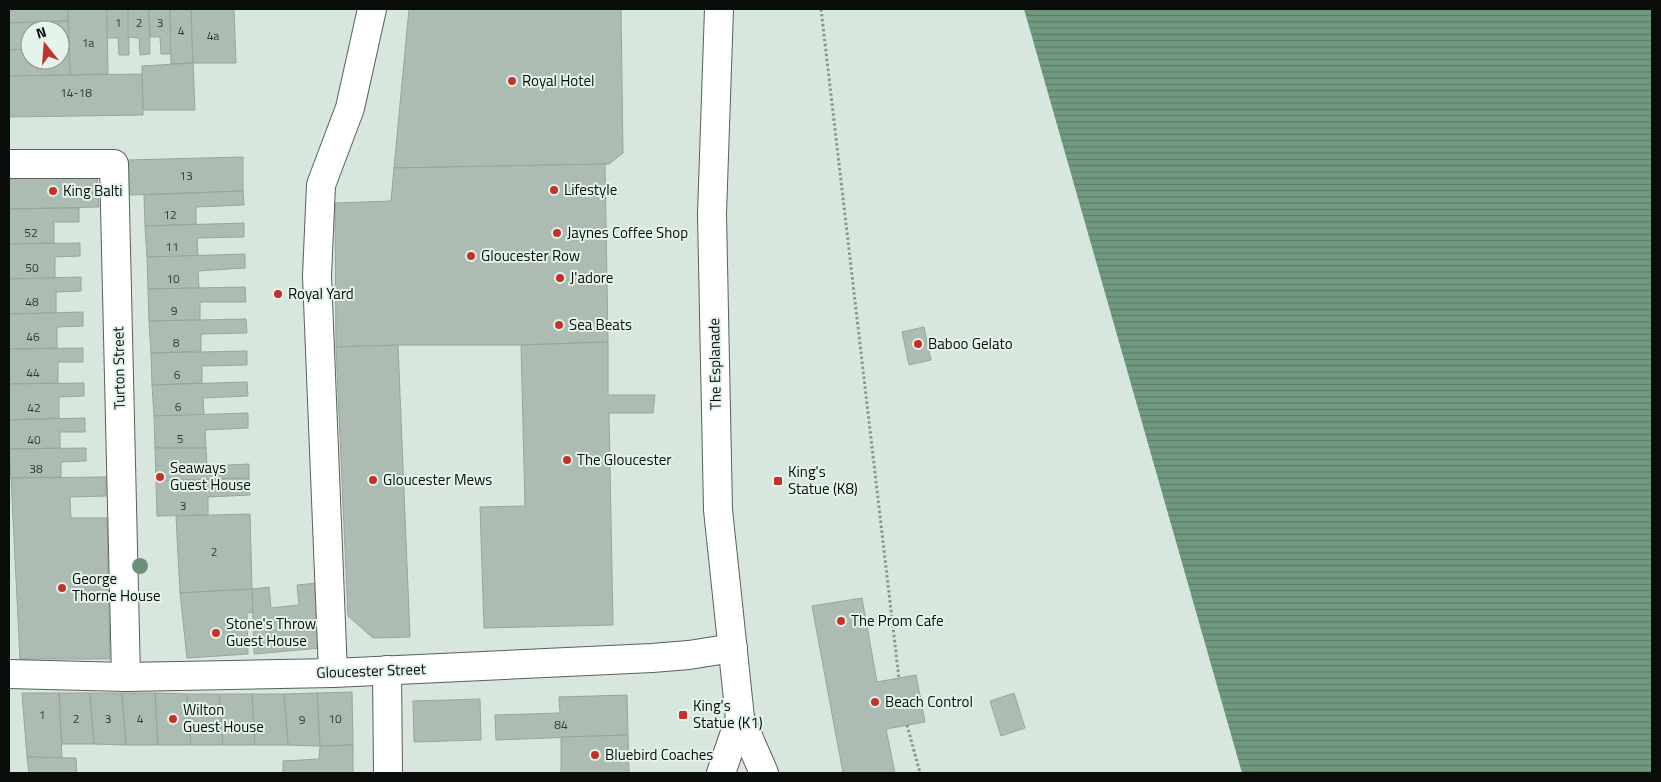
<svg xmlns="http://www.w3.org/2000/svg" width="1661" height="782" font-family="'Titillium Web',sans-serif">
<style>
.water{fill:url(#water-rules)}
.building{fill:#adbcb2;stroke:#97a69c}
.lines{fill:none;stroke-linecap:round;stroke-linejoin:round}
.minor-casing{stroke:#556259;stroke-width:30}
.path{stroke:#8a968e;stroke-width:3;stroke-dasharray:2.5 2.5;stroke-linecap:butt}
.minor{stroke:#fff;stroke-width:28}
.tree{fill:#6d907d}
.poi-dot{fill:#c0322a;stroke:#e5f4ea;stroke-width:2}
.labels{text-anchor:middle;stroke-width:4;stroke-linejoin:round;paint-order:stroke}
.number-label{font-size:12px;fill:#313934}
.poi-label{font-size:15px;fill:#080d0a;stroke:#e5f4ea;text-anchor:start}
.street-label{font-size:15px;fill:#080d0a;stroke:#e5f4ea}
</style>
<defs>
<pattern id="water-rules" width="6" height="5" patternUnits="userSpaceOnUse" patternTransform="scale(1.25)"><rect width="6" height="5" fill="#709a80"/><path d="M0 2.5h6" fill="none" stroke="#5a7c67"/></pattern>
</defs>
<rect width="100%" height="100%" fill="#d7e7dd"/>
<path class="water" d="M1024,9H1652V773H1242Z"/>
<g class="building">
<path d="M9,9H68V21L9,23Z"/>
<path d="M68,9H107L108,74L70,75Z"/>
<path d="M107,9H128L129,55H119L118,38H107Z"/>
<path d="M128,9H149L150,54L140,55L139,38L128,37Z"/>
<path d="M149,9H170L171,54H161L160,37H150Z"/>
<path d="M170,9H191L193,63L171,64Z"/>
<path d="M191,9H234L236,63H193Z"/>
<path d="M409,9H621L623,153L609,164L394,168Z"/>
<path d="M68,21L69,48L60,49V30H30V49L9,50V23Z"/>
<path d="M69,48L70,75L9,76V50L30,49V60H60V49Z"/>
<path d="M193,63L195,110H143L142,66Z"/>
<path d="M142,74L143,115L9,117V76Z"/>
<path d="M243,157V191L129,195L128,160Z"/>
<path d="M605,164L608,342L521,345H398L336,347L335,203L391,201L394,168Z"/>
<path d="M97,173L99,207L9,209V174Z"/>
<path d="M243,191L244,205L196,207V224L145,226L144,195Z"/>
<path d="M79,208V222H54V243L9,244V209Z"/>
<path d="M244,223V237L197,238L198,256L147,257L145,226Z"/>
<path d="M80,243V256L55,257V278L9,279V244Z"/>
<path d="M245,254V268L198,271L199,288L148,289L147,257Z"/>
<path d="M81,277V291L56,292V313L9,314V279Z"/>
<path d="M245,287L246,302H200V320L149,321L148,289Z"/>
<path d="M83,312V326L57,327V348L9,349V314Z"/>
<path d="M246,319L247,333L201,334V351L151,353L149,321Z"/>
<path d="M924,327L931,360L909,365L902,332Z"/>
<path d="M608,342V395H655L653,413H609L613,625L484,628L480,507L525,506L521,345Z"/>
<path d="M398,345L410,637L373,638L348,616L336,347Z"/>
<path d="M83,348V362H58V383L9,384V349Z"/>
<path d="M247,351V365L202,366V383L152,385L151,353Z"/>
<path d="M247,382L248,396L203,398L204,415L154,416L152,385Z"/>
<path d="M84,383V396L59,397V418L9,420V384Z"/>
<path d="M248,413V428L205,430L206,448H155L154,416Z"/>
<path d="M85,418V432H60V448L9,449V420Z"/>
<path d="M86,448V461L61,462V477L11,478L9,449Z"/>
<path d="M155,448H206L207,466L249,464V478L156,481Z"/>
<path d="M106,477V496L70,497L71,518H107L110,659H20L11,478Z"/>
<path d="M249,478L250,495L208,497V515L157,516L156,481Z"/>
<path d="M250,514L252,589L180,593L176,516Z"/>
<path d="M318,583L321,648L254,654L252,589L269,587L271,608L299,605L297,585Z"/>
<path d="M252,589L253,612L247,613L248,654L187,658L180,593Z"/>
<path d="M862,598L877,682L916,675L925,722L886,729L895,773H843L812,606Z"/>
<path d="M352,692L353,745L320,746L317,693Z"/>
<path d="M22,693H59L62,758L27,757Z"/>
<path d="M59,693H90L94,744H62Z"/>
<path d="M90,693H122L126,745L94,744Z"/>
<path d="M122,693H155L158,745H126Z"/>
<path d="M155,693L187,694L191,745H158Z"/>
<path d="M317,693L320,746L288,745L284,694Z"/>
<path d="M1014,693L1025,728L1001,736L990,701Z"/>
<path d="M187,694H219L223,745H191Z"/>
<path d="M219,694H252L255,745H223Z"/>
<path d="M252,694H284L288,745H255Z"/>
<path d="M627,695L628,735L496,740L495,715L560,713L559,697Z"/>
<path d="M480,699L481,740L414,742L413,701Z"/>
<path d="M628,735L629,773H561V737Z"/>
<path d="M353,745V773H283V761L319,759L320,746Z"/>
<path d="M27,757L76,758L77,773H29Z"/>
</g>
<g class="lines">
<defs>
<g id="minor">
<path d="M719,9L712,214L718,510L740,718L764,773"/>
<path d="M9,164H114L126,677"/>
<path d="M387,670L388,773"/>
<path d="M333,673L317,276L321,185L350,108L372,9"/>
<path d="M9,674L126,677L333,673L652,658L689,655L733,648"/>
<path d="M721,773L740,718"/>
</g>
</defs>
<use href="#minor" class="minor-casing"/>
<g class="path">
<path d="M821,9L899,679"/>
<path d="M907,725L920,773"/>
</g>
<use href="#minor" class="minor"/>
</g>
<circle class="tree" cx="140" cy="566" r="8"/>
<g class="poi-dot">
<circle cx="512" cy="81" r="5"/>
<circle cx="554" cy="190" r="5"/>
<circle cx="53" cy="191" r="5"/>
<circle cx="557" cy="233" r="5"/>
<circle cx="471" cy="256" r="5"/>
<circle cx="560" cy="278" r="5"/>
<circle cx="278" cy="294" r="5"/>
<circle cx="559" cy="325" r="5"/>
<circle cx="918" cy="344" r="5"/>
<circle cx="567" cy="460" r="5"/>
<circle cx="160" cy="477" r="5"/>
<circle cx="373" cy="480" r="5"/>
<rect x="773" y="476" width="10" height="10" rx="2.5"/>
<circle cx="62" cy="588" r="5"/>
<circle cx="841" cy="621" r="5"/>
<circle cx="216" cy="633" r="5"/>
<circle cx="875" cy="702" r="5"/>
<rect x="678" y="710" width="10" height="10" rx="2.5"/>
<circle cx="173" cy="719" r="5"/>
<circle cx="595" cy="755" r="5"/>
</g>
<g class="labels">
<g class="number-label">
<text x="118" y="27">1</text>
<text x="139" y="27">2</text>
<text x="160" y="27">3</text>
<text x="181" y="35">4</text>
<text x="213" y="40">4a</text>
<text x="88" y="47">1a</text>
<text x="76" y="97">14-18</text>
<text x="186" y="180">13</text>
<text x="170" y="219">12</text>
<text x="31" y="237">52</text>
<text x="172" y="251">11</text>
<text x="32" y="272">50</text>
<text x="173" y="283">10</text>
<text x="32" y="306">48</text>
<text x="174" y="315">9</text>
<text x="33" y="341">46</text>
<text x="176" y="347">8</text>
<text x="33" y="377">44</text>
<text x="177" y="379">6</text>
<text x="178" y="411">6</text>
<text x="34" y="412">42</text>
<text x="180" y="443">5</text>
<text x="34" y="444">40</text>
<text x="36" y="473">38</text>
<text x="183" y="510">3</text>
<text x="214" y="556">2</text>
<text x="42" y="719">1</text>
<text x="76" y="723">2</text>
<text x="108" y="723">3</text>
<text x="140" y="723">4</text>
<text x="335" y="723">10</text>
<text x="302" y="724">9</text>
<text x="561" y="729">84</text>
</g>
<g class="poi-label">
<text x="522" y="86">Royal Hotel</text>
<text x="564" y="195">Lifestyle</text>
<text x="63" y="196">King Balti</text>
<text x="567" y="238">Jaynes Coffee Shop</text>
<text x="481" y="261">Gloucester Row</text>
<text x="570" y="283">J'adore</text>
<text x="288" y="299">Royal Yard</text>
<text x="569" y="330">Sea Beats</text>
<text x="928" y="349">Baboo Gelato</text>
<text x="577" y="465">The Gloucester</text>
<text x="170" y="473">Seaways<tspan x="170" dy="17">Guest House</tspan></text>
<text x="788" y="477">King's<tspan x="788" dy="17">Statue (K8)</tspan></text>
<text x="383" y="485">Gloucester Mews</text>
<text x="72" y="584">George<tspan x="72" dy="17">Thorne House</tspan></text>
<text x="851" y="626">The Prom Cafe</text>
<text x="226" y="629">Stone's Throw<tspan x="226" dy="17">Guest House</tspan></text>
<text x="885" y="707">Beach Control</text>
<text x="693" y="711">King's<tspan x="693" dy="17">Statue (K1)</tspan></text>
<text x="183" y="715">Wilton<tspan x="183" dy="17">Guest House</tspan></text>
<text x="605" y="760">Bluebird Coaches</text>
</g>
<g class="street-label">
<text transform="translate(715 364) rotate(-91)" y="5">The Esplanade</text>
<text transform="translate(119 368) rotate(-91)" y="5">Turton Street</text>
<text transform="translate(371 671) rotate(-2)" y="5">Gloucester Street</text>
</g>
</g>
<rect width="1661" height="782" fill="none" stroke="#080d0a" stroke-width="20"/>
<g transform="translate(45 45) rotate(343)"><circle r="24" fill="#e5f4ea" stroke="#8d9890"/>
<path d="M0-4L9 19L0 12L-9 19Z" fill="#c0322a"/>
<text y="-8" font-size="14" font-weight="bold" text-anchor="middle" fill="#080d0a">N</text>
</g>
</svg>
